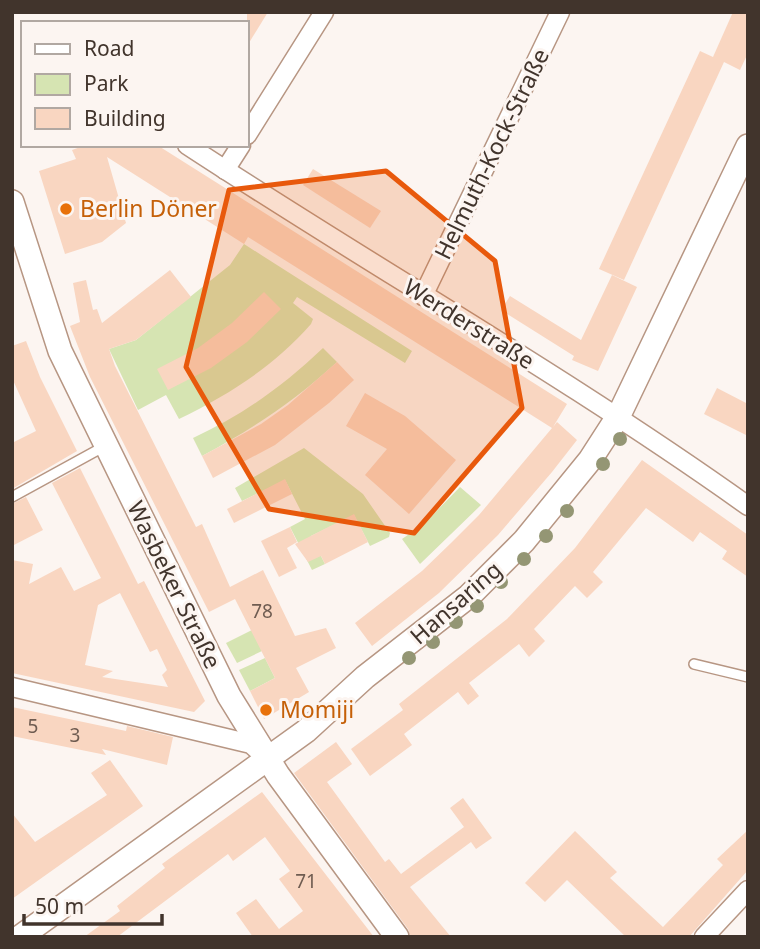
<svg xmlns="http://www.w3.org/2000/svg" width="760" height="949" font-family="'Noto Sans',sans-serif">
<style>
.green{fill:#d6e4b2}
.building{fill:#f9d6c1;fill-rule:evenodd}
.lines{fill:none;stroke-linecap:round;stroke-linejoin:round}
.lane-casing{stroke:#b79683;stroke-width:12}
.street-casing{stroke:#b79683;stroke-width:21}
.secondary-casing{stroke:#b79683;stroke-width:26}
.lane{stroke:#fff;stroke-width:9}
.street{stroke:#fff;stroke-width:18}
.secondary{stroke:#fff;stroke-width:23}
.tree{fill:#949674}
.marked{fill:#e8590c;fill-opacity:0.2;stroke:#e8590c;stroke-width:5;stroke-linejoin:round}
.food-dot{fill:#e8710a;stroke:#fcf5f1;stroke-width:2.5}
.labels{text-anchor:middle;stroke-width:6;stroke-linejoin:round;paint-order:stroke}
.number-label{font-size:19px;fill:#6f5c51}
.street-label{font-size:23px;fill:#41342c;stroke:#fcf5f1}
.food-label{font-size:23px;fill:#c56008;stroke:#fcf5f1;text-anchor:start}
</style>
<rect width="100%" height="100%" fill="#fcf5f1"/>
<g class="green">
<path d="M244,244L412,351L405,363L297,297L293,303L313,319L311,324C273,367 230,394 179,419L166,395L138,410L109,349L136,340L230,265Z"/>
<path d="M323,348L337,362C295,401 252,429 202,456L193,438C243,415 283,386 323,348Z"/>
<path d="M304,448L363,494L390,533L389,537L370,546L354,515L311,536L325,564L312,570L290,527L305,519L285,480L242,501L235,488Z"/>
<path d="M460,487L481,505L420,564L402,539L424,524Z"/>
<path d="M252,630L262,651L237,663L226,643Z"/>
<path d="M265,658L275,678L250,691L239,670Z"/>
</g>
<g class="building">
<path d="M247,12H268L247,46Z"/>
<path d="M733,12H748V53L740,70L724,62L624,280L599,269L700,51L713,57Z"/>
<path d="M86,145H157L567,404L553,427L557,422L577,440L552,472L498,535L439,593L372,646L355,623L422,571L451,543L479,515L552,428L248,237L244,244L107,157L126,223L102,242L65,254L39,171L76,159L72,150Z"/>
<path d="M313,169L381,211L370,228L303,185Z"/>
<path d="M170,270L191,297L136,340L109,349L115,366L196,527L202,524L230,587L263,570L295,636L326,628L336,648L296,668L309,692L264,719L250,691L275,678L235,599L209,612L90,377L70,326L80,322L73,283L86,280L93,310L97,309L102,323Z"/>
<path d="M612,275L637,287L598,371L572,360L574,356L501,310L510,296L581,340Z"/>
<path d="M264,292L281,309L247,342L211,368L168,390L157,369L198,348L232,323Z"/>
<path d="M26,341L40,377L77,451L12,489V443L36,431L12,378V346Z"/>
<path d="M337,362L354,380L329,403L275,445L213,478L202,456L261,424L288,405Z"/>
<path d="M717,388L748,404V436L704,414Z"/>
<path d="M365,393L405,416L456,460L409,514L365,475L387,449L346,426Z"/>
<path d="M642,460L748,535V577L722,559L727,551L700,532L693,542L646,508L593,572L603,582L587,598L575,586L534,629L545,641L529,657L519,644L469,683L479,696L468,705L458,692L404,734L412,745L370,776L351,749L403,710L399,704L507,619L575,548Z"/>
<path d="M80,468L138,584L144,581L205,701L194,712L12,673V560L33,564L29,584L61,567L74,591L101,578L52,483ZM120,593L150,652L157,649L167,670L162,675L168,687L102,677L113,671L85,665L98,605Z"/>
<path d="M285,479L292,494L234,523L227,509Z"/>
<path d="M26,497L43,530L12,546V504Z"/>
<path d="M354,514L368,542L325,564L321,556L308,562L295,544Z"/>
<path d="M290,527L297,542L287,548L297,568L279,577L261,541Z"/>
<path d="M12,707L126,731L127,726L173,737L167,765L102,749L106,755L12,736Z"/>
<path d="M336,742L352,764L327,782L385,862L389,859L401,874L464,827L450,808L463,798L492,838L476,849L471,842L410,887L451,937H411L408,929L294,773Z"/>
<path d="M110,760L143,806L12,899V813L35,842L107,795L91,773Z"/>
<path d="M262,792L374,937H253L236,913L256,899L279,929L303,911L279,879L290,871L265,837L233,861L228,854L117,937H84L120,911L117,906L165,868L162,864Z"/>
<path d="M748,830V870L689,937H626L567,880L545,902L525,883L575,831L617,872L610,878L663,927L723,865L717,859Z"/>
</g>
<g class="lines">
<defs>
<g id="lane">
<path d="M12,497L105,446"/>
<path d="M694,664L748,677"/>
</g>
<g id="street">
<path d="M247,135L324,12"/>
<path d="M187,145C373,267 567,377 748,506"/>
<path d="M225,170L241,145"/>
<path d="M423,296L560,12"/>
<path d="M12,687L251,744L262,754"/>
<path d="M704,937L748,890"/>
</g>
<g id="secondary">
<path d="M12,202L60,351L229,696L278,775L397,937"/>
<path d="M20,937L306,731L365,677L469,596L524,541L590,460L619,415L748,146"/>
</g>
</defs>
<use href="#lane" class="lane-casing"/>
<use href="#street" class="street-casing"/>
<use href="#secondary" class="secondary-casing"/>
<use href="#lane" class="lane"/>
<use href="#street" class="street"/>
<use href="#secondary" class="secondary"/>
</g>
<g class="tree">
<circle cx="620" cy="439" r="7"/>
<circle cx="603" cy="464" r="7"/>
<circle cx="567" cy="511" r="7"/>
<circle cx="546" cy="536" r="7"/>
<circle cx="524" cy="559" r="7"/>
<circle cx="501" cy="582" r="7"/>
<circle cx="477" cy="606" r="7"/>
<circle cx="456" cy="622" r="7"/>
<circle cx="433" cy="642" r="7"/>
<circle cx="409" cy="658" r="7"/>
</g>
<path class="marked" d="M386,171L495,261L522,408L414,533L269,509L186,367L229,190Z"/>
<g class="food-dot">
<circle cx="66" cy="209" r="7"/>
<circle cx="266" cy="710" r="7"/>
</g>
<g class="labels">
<g class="number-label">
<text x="262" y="618">78</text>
<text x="33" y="733">5</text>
<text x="75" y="742">3</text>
<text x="306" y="888">71</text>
</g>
<g class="street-label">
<text transform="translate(492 154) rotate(-64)" y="8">Helmuth-Kock-Straße</text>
<text transform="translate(469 324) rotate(32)" y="8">Werderstraße</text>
<text transform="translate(174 585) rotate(64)" y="8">Wasbeker Straße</text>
<text transform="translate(456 603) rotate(-41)" y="8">Hansaring</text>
</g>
<g class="food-label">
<text x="80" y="217">Berlin Döner</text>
<text x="280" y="718">Momiji</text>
</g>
</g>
<rect width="760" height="949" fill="none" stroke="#41342c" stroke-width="28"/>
<rect x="21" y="21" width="228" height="126" fill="#fcf5f1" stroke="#b1a8a2" stroke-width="2"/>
<rect x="35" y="44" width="35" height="10" fill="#ffffff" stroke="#b1a8a2" stroke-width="2"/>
<text x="84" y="56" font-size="21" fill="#41342c">Road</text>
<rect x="35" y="74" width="35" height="21" fill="#d6e4b2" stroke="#b1a8a2" stroke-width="2"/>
<text x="84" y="91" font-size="21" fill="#41342c">Park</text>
<rect x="35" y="108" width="35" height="21" fill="#f9d6c1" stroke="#b1a8a2" stroke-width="2"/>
<text x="84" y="126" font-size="21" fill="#41342c">Building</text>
<path d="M24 914v10h138v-10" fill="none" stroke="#41342c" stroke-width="3.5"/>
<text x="35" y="914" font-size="21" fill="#41342c" stroke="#fcf5f1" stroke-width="5" paint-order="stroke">50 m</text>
</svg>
